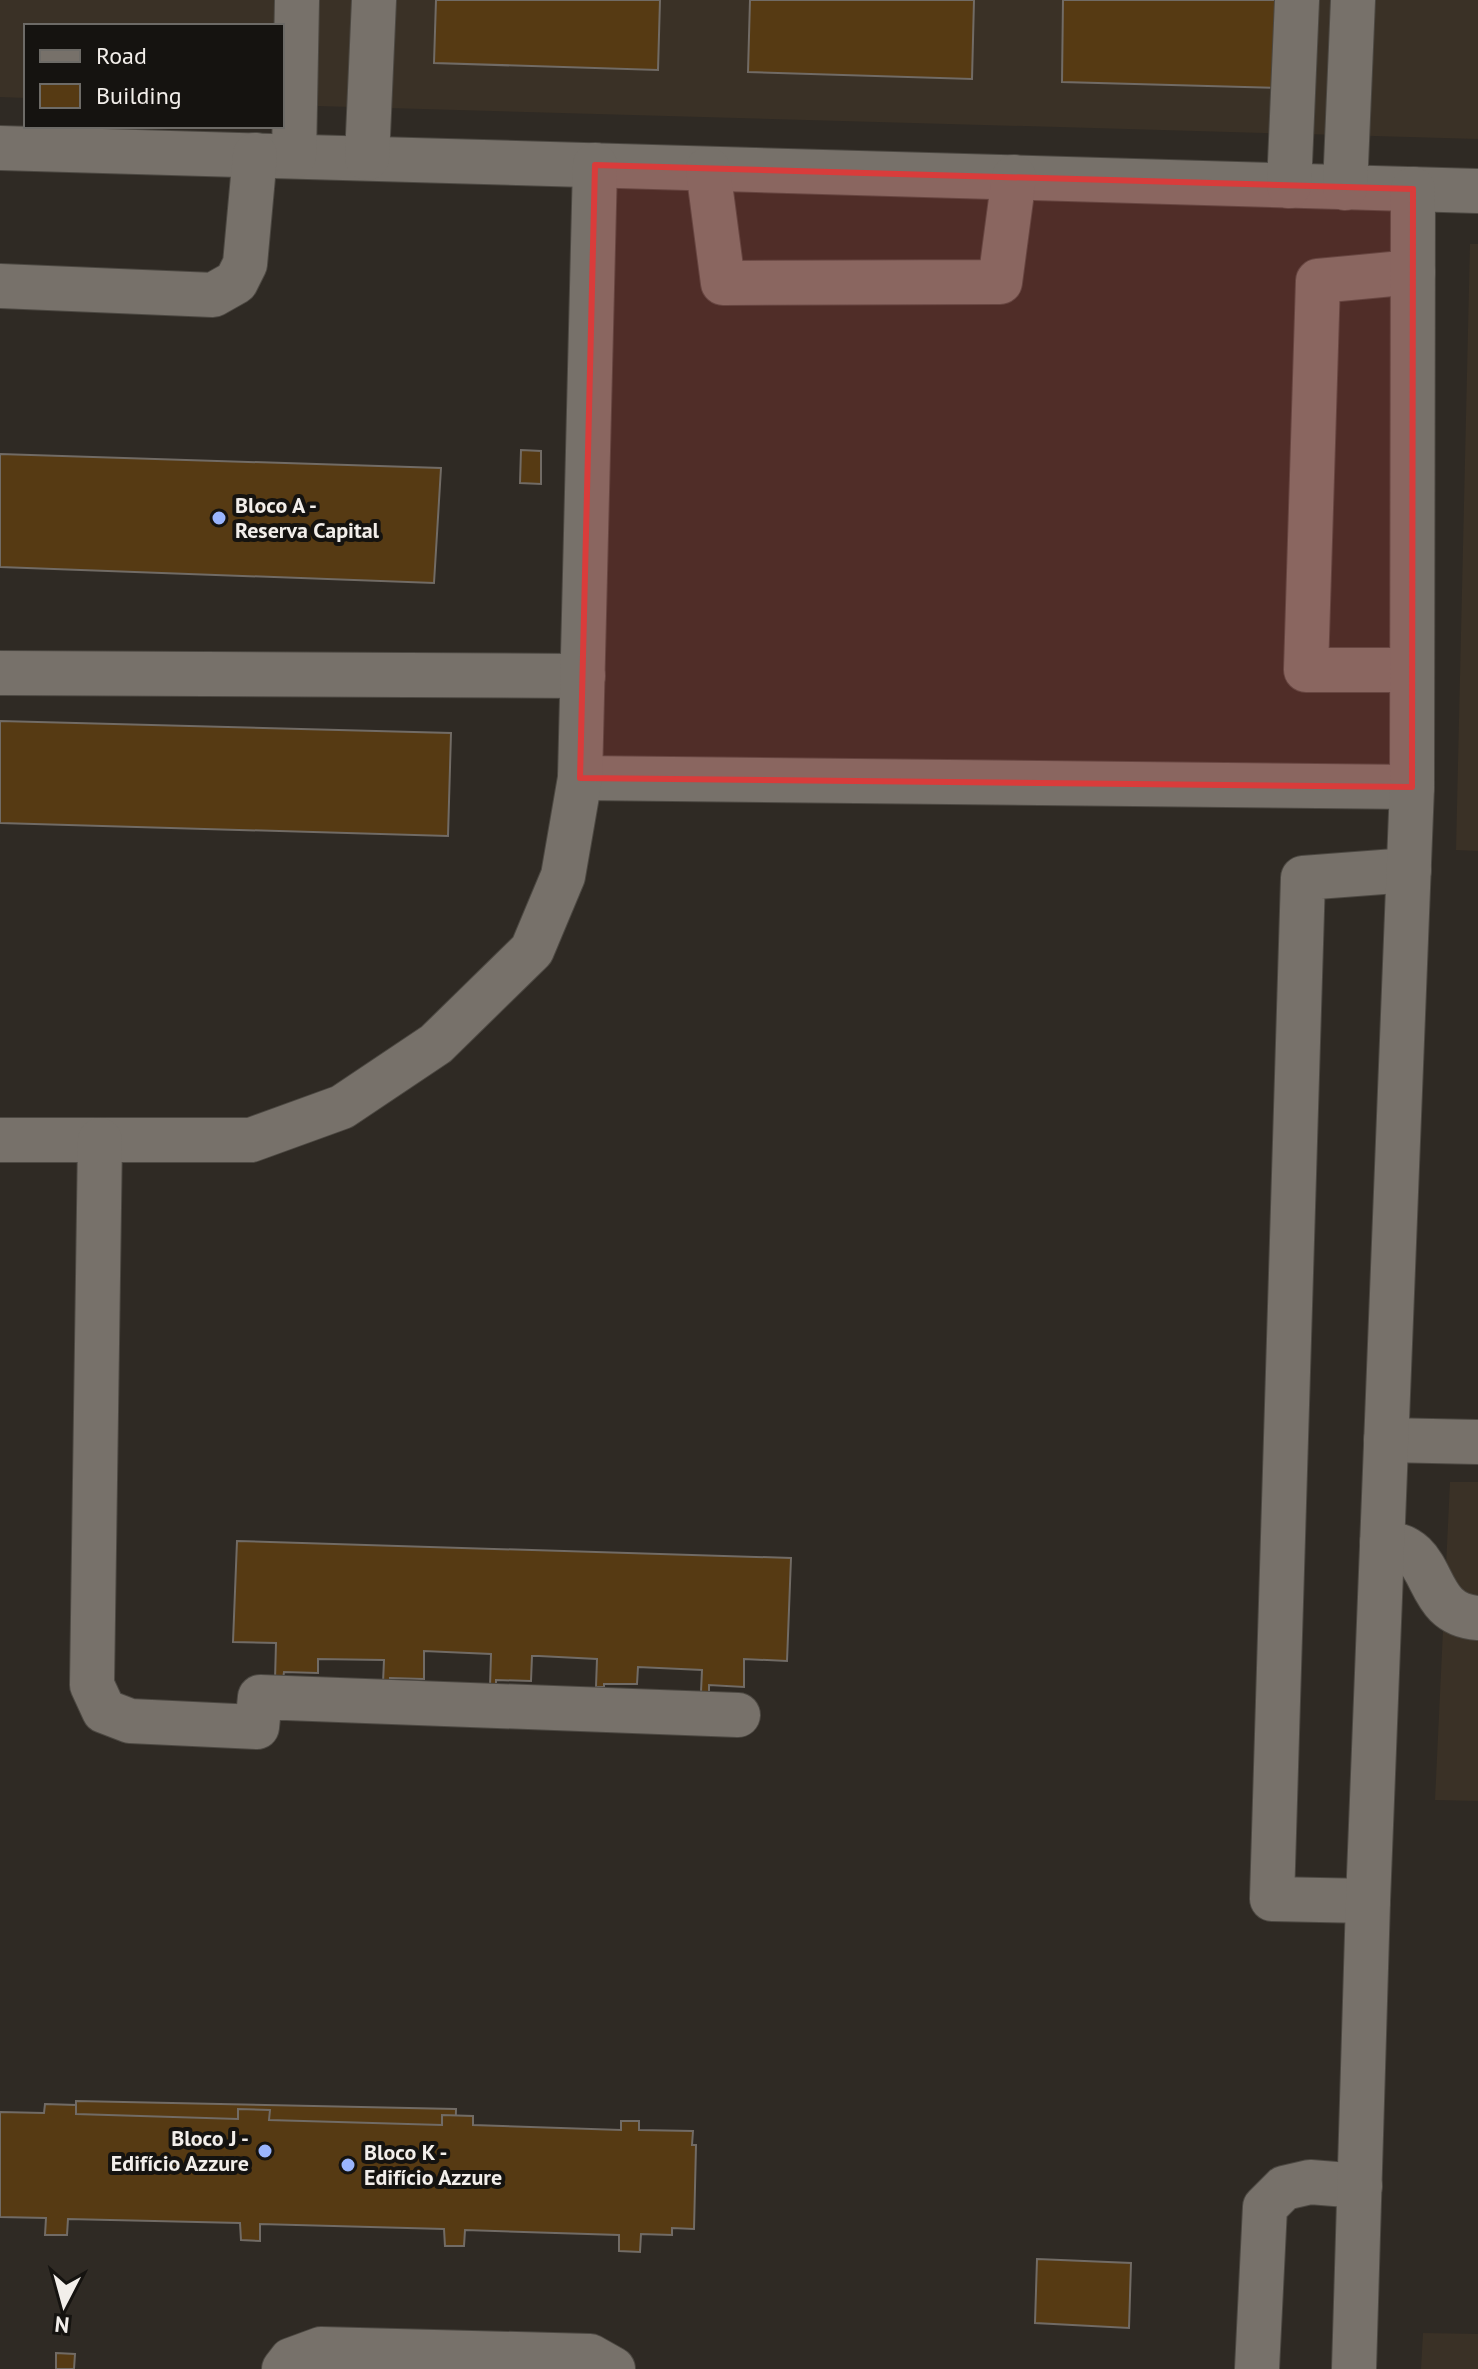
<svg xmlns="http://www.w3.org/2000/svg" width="1478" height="2369" font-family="'PT Sans',sans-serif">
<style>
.built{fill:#3a3126}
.building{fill:#563a13;stroke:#716b65;stroke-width:2}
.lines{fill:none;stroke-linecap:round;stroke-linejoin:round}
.minor-casing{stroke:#4c4842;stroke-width:46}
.minor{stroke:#77716a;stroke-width:44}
.marked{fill:#d93c3b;fill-opacity:0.2;stroke:#d93c3b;stroke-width:6;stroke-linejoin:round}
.poi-dot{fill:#9ab5fd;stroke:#151310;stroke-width:3}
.labels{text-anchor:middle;stroke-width:8;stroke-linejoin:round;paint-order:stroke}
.poi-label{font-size:22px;font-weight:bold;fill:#f2eeea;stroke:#151310;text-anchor:start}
</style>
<rect width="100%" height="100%" fill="#2f2a24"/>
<g class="built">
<path d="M0,0H1478V139L282,105V26H26V98L0,97Z"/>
<path d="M1470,244H1478V851L1456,850Z"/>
<path d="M1450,1482H1478V1801L1435,1800Z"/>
<path d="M1423,2333L1478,2334V2369H1421Z"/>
</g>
<g class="building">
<path d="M436,0H660L658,70L434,63Z"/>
<path d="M750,0H974L972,79L748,72Z"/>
<path d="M1063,0H1287L1285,88L1062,82Z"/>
<path d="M521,450L541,451V484L520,483Z"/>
<path d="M0,454L441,468L434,583L0,567Z"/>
<path d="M0,721L451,733L448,836L0,823Z"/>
<path d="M237,1541L791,1558L787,1661L744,1659V1687L709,1685V1692H701L702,1670L638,1667L637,1684H604V1687H596L597,1659L539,1656H532L531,1681L496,1680V1687H490L491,1654L424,1651V1679L390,1678V1684L383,1683L384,1660L318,1659V1673L284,1672L283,1680H275L276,1643L233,1642Z"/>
<path d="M76,2101L456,2109L454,2200L74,2193Z"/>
<path d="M45,2104L76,2105V2114L238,2119V2109L270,2110L269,2120L442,2125V2115L473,2116V2125L621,2130V2121H639V2130L693,2131L692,2145H696L694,2229L672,2228V2235L641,2234L640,2252L619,2251V2235L465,2230L464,2246H445L444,2229L260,2224V2241L241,2240L240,2223L68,2219L67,2235H45L46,2218L0,2217V2112L44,2113Z"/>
<path d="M1037,2259L1131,2263L1129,2328L1035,2323Z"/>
<path d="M56,2353L75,2354L74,2369H56Z"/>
</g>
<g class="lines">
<defs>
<g id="minor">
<path d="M0,148L1478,191"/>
<path d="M294,156L297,0"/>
<path d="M367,158L374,0"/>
<path d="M708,169L723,283L1000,282L1014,177"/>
<path d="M1289,186L1297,0"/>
<path d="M1345,188L1353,0"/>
<path d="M0,286L213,295L236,282L245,264L255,155"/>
<path d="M1412,670H1306L1318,281L1413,272"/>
<path d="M0,673L583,676"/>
<path d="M580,778L1412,787"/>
<path d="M0,1140H251L342,1107L436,1044L532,950L563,876L580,778L595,165"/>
<path d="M100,1140L92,1685L104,1711L130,1721L257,1727L260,1697L738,1715"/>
<path d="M1386,1440L1478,1442"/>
<path d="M1382,1543C1442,1544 1418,1614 1478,1618"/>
<path d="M1368,1901L1272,1899L1303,878L1409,870"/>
<path d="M284,2369L291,2360L321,2349L590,2356L613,2369"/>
<path d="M1257,2369L1265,2207L1284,2188L1310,2182L1360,2186"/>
<path d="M1354,2369L1368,1901L1412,787L1413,189"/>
</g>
</defs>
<use href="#minor" class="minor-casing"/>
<use href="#minor" class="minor"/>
</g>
<path class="marked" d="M595,165L1413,189L1412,787L580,778Z"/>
<g class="poi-dot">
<circle cx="219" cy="518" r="8"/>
<circle cx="265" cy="2151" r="8"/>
<circle cx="348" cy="2165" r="8"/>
</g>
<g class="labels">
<g class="poi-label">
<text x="235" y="513">Bloco A -<tspan x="235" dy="25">Reserva Capital</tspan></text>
<text x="249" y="2146" text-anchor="end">Bloco J -<tspan x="249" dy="25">Edifício Azzure</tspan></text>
<text x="364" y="2160">Bloco K -<tspan x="364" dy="25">Edifício Azzure</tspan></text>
</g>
</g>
<rect x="24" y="24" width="260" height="104" fill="#151310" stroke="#6d6b67" stroke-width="2"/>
<rect x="40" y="50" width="40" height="12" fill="#77716a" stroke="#6d6b67" stroke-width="2"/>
<text x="96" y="64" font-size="24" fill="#f2eeea">Road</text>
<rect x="40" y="84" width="40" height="24" fill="#563a13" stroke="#6d6b67" stroke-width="2"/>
<text x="96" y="104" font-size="24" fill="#f2eeea">Building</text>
<g transform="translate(64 2305) rotate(186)" stroke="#151310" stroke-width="6" paint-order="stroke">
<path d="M0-6L14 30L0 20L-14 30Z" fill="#f2eeea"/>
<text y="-12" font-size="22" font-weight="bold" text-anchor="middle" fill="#f2eeea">N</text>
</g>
</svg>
